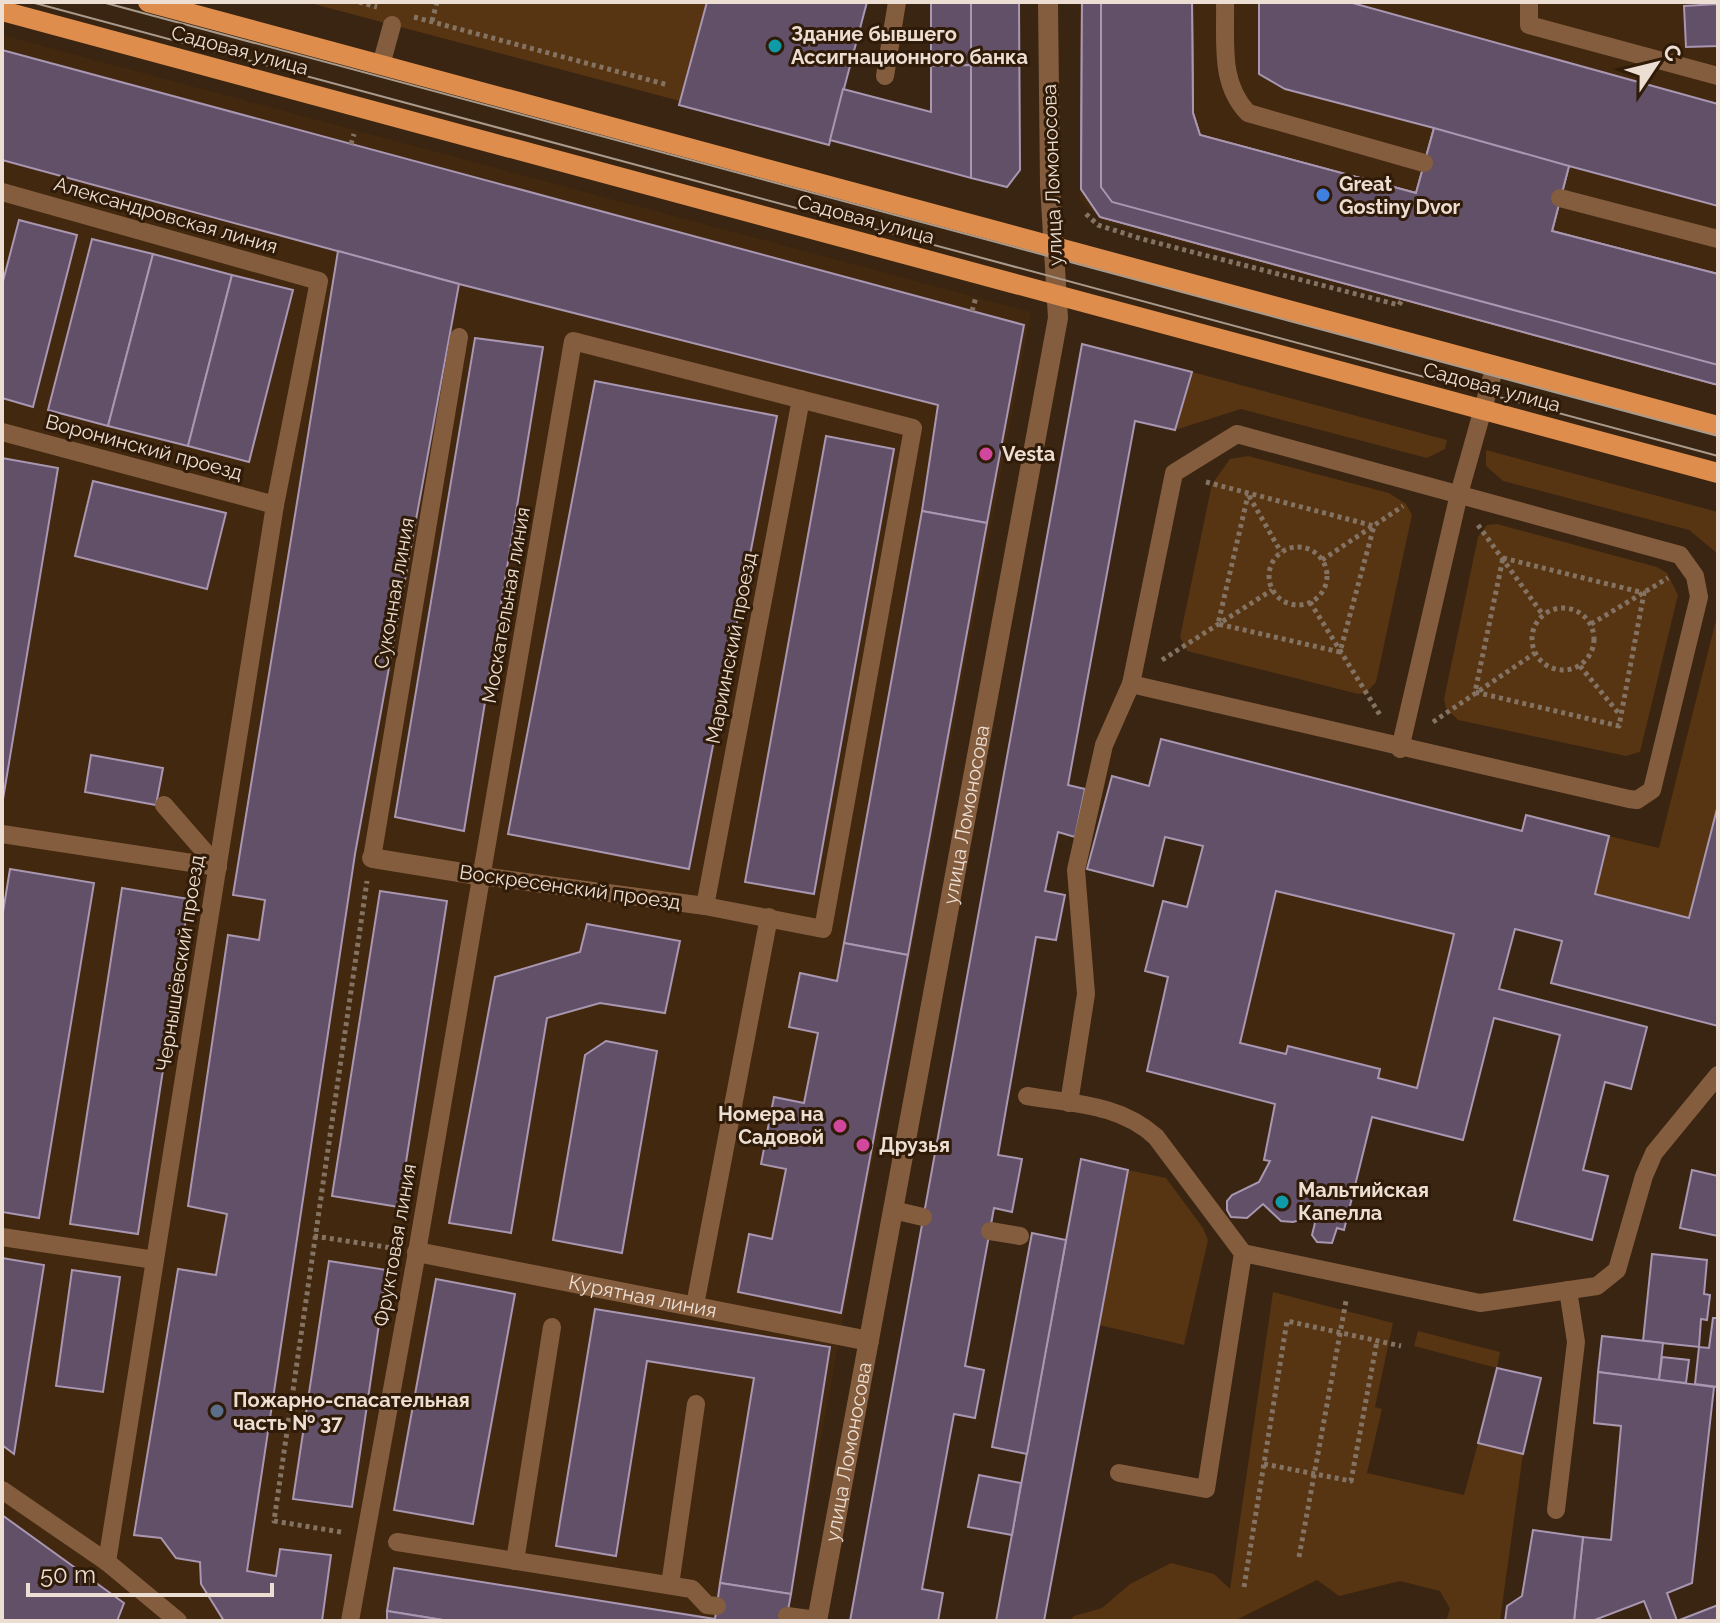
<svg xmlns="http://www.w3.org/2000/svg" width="1720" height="1623" font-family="Raleway,sans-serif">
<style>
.built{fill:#42280f}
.green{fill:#573412}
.building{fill:#615068;stroke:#a996b1;stroke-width:2;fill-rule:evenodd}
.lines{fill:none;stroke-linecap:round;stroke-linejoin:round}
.path{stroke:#847363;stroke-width:5;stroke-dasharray:4 4;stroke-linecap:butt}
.lane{stroke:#845d3f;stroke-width:18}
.street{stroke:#845d3f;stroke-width:20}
.primary{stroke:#de8d4d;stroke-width:20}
.tram{stroke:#aa9a8b;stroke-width:2}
.culture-dot{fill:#0f9aa8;stroke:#2f1b08;stroke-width:3}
.shop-dot{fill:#3f7fe0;stroke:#2f1b08;stroke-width:3}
.hotel-dot{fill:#d1479c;stroke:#2f1b08;stroke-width:3}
.service-dot{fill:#5c6f8a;stroke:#2f1b08;stroke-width:3}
.labels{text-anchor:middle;stroke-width:6;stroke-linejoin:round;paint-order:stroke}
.poi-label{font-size:20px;font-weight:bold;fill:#ecded2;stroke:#2f1b08;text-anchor:start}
.street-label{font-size:20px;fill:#ecded2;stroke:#2f1b08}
</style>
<rect width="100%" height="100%" fill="#392512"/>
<g class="built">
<path d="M1080,2H1718V387L1102,221L1080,200Z"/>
<path d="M2,35L1031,312L787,1621H2Z"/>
<path d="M1161,739L1521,831L1526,815L1609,836L1595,894L1689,917L1718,805V1026L1551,983L1562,941L1515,929L1500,989L1647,1027L1631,1089L1605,1083L1583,1169L1608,1176L1592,1240L1514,1220L1560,1036L1494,1018L1463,1140L1372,1117L1344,1230L1338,1229L1332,1243L1317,1242L1312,1235L1315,1223L1311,1217L1293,1222L1281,1221L1263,1204L1247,1218L1231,1217L1227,1210V1201L1232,1195L1259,1182L1269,1162L1264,1160L1275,1104L1147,1071L1167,978L1145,971L1163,901L1187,907L1202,847L1165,837L1153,886L1087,869L1112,776L1149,786Z"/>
</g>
<g class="green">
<path d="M306,2H707L680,101Z"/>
<path d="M1192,372L1447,440L1445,449L1427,458L1241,409L1175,430Z"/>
<path d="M1486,450L1718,512V554L1689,530L1503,481L1486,466Z"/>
<path d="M1248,456L1389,493L1406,504L1412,515L1376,682L1366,693L1358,694L1187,651L1180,637L1212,484L1230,459Z"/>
<path d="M1497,524L1657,567L1667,573L1678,595L1640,752L1626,756L1458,720L1446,708L1444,699L1478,537L1487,525Z"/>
<path d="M1718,612V805L1689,918L1595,894L1609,836L1659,848Z"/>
<path d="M1128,1170L1166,1178L1203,1228L1208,1240L1184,1345L1099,1325Z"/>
<path d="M1273,1292L1393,1323L1375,1407L1382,1409L1367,1473L1464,1495L1478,1443L1523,1454L1500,1621H1446L1450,1609L1440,1591L1400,1581L1339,1596L1317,1580L1234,1621H1069L1074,1616L1102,1608L1130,1584L1171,1563L1214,1574L1230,1589Z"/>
<path d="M1418,1331L1500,1352L1497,1368L1414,1346Z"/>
</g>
<g class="building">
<path d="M707,2H867L829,145L679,105Z"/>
<path d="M931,2H971V65L931,66Z"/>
<path d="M971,2H1019L1020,170L1007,187L971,178Z"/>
<path d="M1082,2H1101V187L1112,202L1718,365V385L1100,217L1081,189Z"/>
<path d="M1082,2H1192L1193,113L1200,135L1416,193L1434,128L1285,89L1259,74V2H1349L1718,104V206L1569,166L1552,231L1718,274V385L1100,217L1081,189Z"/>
<path d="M1101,2H1192L1193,113L1200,135L1416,193L1434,128L1569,166L1552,231L1718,274V365L1112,202L1101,187Z"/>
<path d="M1718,4V46L1686,47L1684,6Z"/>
<path d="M2,50L1024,325L987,523L922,511L938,405L459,284L2,160Z"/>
<path d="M971,65V178L830,140L843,89L931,112V66Z"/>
<path d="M19,220L77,235L33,407L2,398V285Z"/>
<path d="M92,239L153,254L108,426L48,410Z"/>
<path d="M338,251L459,284L355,854L247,1571L276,1576L280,1549L331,1555L322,1621H224L201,1584L200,1562L176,1558L161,1538L134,1535L178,1269L216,1275L227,1214L188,1206L228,935L259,940L265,900L233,895Z"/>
<path d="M153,254L232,275L188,446L108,426Z"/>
<path d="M232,275L293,290L249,462L188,446Z"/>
<path d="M475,338L543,347L464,831L395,817Z"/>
<path d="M1082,344L1192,372L1175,430L1135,421L1068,785L1085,789L1075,837L1058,832L1045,891L1065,895L1056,940L1036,937L998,1155L1022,1159L1012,1212L994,1208L965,1366L984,1370L975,1418L954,1414L922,1589L943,1593L938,1621H850Z"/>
<path d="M595,381L777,416L689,869L508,834Z"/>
<path d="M826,436L894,449L814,894L745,882Z"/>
<path d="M2,458L58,468L2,805Z"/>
<path d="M93,481L226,513L207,589L75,556Z"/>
<path d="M922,511L987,523L908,955L844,943Z"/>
<path d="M1161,739L1522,831L1526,815L1609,836L1595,894L1689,918L1718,805V1026L1551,983L1562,941L1515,929L1499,989L1647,1027L1631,1089L1605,1082L1583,1170L1608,1176L1592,1240L1514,1220L1560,1035L1494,1018L1463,1140L1372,1117L1344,1230L1337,1228L1332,1243L1317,1242L1312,1235L1315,1223L1311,1217L1293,1222L1281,1221L1263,1204L1247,1218L1231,1217L1227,1210V1201L1232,1195L1259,1182L1270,1161L1264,1160L1275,1104L1147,1071L1168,977L1145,971L1163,901L1187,907L1203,846L1165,837L1153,886L1087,869L1112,776L1149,786ZM1276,891L1454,934L1417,1088L1378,1078L1380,1069L1288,1046L1286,1054L1240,1043Z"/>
<path d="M91,755L163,768L156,805L85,792Z"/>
<path d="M10,869L94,883L39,1218L2,1212V918Z"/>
<path d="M122,888L189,899L138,1234L70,1224Z"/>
<path d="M380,891L447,901L399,1207L332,1196Z"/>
<path d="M587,924L680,941L665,1013L600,1003L547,1018L511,1233L449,1223L495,977L580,952Z"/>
<path d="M844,943L908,955L841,1313L738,1292L749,1234L772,1239L786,1169L761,1164L774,1097L804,1103L818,1033L789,1027L800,973L837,981Z"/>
<path d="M606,1041L657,1051L622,1253L553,1240L585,1055Z"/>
<path d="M1081,1159L1128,1170L1044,1621H996Z"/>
<path d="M1692,1170L1718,1176V1236L1680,1228Z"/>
<path d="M1032,1233L1066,1240L1027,1454L992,1447Z"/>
<path d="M1652,1254L1707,1260L1704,1294L1710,1295L1707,1320L1701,1319L1699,1347L1643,1341Z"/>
<path d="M2,1258L44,1265L14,1454L2,1445Z"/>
<path d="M329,1261L387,1270L352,1507L293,1499Z"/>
<path d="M72,1270L120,1277L103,1392L56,1386Z"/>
<path d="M436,1279L515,1294L473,1524L394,1510Z"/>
<path d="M595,1309L830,1347L791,1594L720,1583L754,1378L647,1361L616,1556L556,1546Z"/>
<path d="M1713,1318H1718V1387L1695,1384L1699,1347L1709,1348Z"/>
<path d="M1602,1336L1663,1343L1659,1380L1598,1372Z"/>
<path d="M1662,1357L1689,1360L1686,1383L1659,1380Z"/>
<path d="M1497,1368L1541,1378L1523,1454L1478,1443Z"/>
<path d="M1598,1372L1714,1387L1692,1583L1667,1593L1677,1621H1652L1644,1601L1592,1621H1574L1583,1537L1611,1540L1621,1426L1594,1423Z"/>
<path d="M979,1475L1021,1483L1012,1535L968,1527Z"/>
<path d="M2,1515L124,1603L117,1621H2Z"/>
<path d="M1533,1530L1583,1537L1574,1621H1505L1507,1606L1522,1596Z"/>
<path d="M394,1568L715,1619L720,1583L791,1594L786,1621H449L387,1611Z"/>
<path d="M1718,1605V1621H1677Z"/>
<path d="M387,1611L449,1621H387Z"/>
</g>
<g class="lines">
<g class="path">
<path d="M359,2L377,7"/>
<path d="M414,17L668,85"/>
<path d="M432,21L437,2"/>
<path d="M351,144L354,134"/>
<path d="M1086,214L1098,225L1142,239L1399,305L1402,300"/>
<path d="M972,311L976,297"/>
<path d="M1206,482L1374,526L1340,652L1218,624L1248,495"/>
<path d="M1249,496L1281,552"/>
<path d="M1478,525L1543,615"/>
<circle cx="1298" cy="576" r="29"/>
<path d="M1503,558L1644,593L1619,726L1475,692Z"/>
<path d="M1322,560L1403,506"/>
<path d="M1310,602L1380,715"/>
<circle cx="1563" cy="639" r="31"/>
<path d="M1591,624L1668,578"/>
<path d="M1162,660L1272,590"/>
<path d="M1580,666L1620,715"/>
<path d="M1433,722L1535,653"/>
<path d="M314,1236L392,1248"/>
<path d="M1264,1464L1351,1481L1377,1341"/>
<path d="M341,1532L274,1521L367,881"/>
<path d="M1299,1557L1346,1301"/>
<path d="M1244,1587L1287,1321L1401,1346"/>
</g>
<g class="lane">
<path d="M1225,2C1226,42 1219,83 1248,113L1424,163"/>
<path d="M1529,2V25L1718,76"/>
<path d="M381,65L392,25"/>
<path d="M885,76L897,2"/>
<path d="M2,192L319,281L275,505L107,1562L178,1621"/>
<path d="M1560,198L1718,239"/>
<path d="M2,432L275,505"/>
<path d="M1237,434L1680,555L1695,576L1699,597L1652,790L1637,800L1629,799L1131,684L1174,473Z"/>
<path d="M1400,749L1459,494L1495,366"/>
<path d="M164,805L218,867"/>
<path d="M2,834L218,867"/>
<path d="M372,858L459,337"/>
<path d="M705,906L801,399"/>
<path d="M1027,1096C1075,1104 1120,1104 1156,1137L1243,1253L1206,1489L1119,1473"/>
<path d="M1069,1103L1086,994L1076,870L1104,745L1131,684"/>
<path d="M893,1210L923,1217"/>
<path d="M990,1231L1020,1236"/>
<path d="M2,1237L155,1260"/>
<path d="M1243,1253L1480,1303L1597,1286L1617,1270L1644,1176L1654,1153L1718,1075"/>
<path d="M695,1305L769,917"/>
<path d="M2,1490L107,1562"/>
<path d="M1556,1510L1576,1342L1568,1290"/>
<path d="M397,1542L692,1589L707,1605L717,1606"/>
<path d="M515,1561L552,1327"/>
<path d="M670,1585L696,1404"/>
<path d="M787,1616L817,1620"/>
<path d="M350,1621L417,1252L573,341L913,428L823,929L705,906L482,876"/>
</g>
<g class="street">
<path d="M372,858L482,876"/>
<path id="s1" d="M417,1252L869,1341"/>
<path id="s2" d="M817,1621L1058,318L1050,185L1048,2"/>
</g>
<g class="primary">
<path d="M148,2L1718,426"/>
<path d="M2,11L1718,473"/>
</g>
<g class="tram">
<path d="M31,2L1718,456"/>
<path d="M102,2L1718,436"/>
</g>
</g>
<g class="culture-dot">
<circle cx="775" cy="46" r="8"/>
<circle cx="1282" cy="1202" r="8"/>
</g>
<circle class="shop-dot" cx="1323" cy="195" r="8"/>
<g class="hotel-dot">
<circle cx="986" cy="454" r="8"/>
<circle cx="840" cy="1126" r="8"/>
<circle cx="863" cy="1145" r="8"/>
</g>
<circle class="service-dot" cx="217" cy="1411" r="8"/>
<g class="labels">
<g class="poi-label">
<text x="791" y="41">Здание бывшего<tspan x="791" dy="23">Ассигнационного банка</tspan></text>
<text x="1339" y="191">Great<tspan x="1339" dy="23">Gostiny Dvor</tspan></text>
<text x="1002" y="461">Vesta</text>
<text x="824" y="1121" text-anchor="end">Номера на<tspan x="824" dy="23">Садовой</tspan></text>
<text x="879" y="1152">Друзья</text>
<text x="1298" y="1197">Мальтийская<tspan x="1298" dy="23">Капелла</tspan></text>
<text x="233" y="1407">Пожарно-спасательная<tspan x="233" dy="23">часть № 37</tspan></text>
</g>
<g class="street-label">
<text transform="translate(240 50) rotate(15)" y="7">Садовая улица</text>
<text transform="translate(1052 175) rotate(-92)" y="7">улица Ломоносова</text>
<text transform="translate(166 215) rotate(16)" y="7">Александровская линия</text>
<text transform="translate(866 219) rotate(15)" y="7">Садовая улица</text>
<text transform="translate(1492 387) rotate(15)" y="7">Садовая улица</text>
<text transform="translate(144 447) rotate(15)" y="7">Воронинский проезд</text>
<text transform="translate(394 593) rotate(-80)" y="7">Суконная линия</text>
<text transform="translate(506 605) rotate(-80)" y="7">Москательная линия</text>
<text transform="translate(731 648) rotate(-79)" y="7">Мариинский проезд</text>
<text dy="7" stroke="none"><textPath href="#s2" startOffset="820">улица Ломоносова</textPath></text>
<text transform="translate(570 887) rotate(8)" y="7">Воскресенский проезд</text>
<text transform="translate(180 963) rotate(-81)" y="7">Чернышёвский проезд</text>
<text transform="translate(395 1245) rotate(-80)" y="7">Фруктовая линия</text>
<text dy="7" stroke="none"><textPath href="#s1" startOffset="230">Курятная линия</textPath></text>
<text dy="7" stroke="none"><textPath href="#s2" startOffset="172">улица Ломоносова</textPath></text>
</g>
</g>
<rect width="1720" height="1623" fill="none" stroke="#ecded2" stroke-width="8"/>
<g transform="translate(1656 64) rotate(55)" stroke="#2f1b08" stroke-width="6" paint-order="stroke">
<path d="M0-6L14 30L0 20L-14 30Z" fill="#ecded2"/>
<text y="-12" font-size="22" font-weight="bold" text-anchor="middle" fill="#ecded2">С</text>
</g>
<path d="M28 1583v12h244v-12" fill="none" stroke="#ecded2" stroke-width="4"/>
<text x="40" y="1583" font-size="24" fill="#ecded2" stroke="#2f1b08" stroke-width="6" paint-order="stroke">50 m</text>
</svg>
